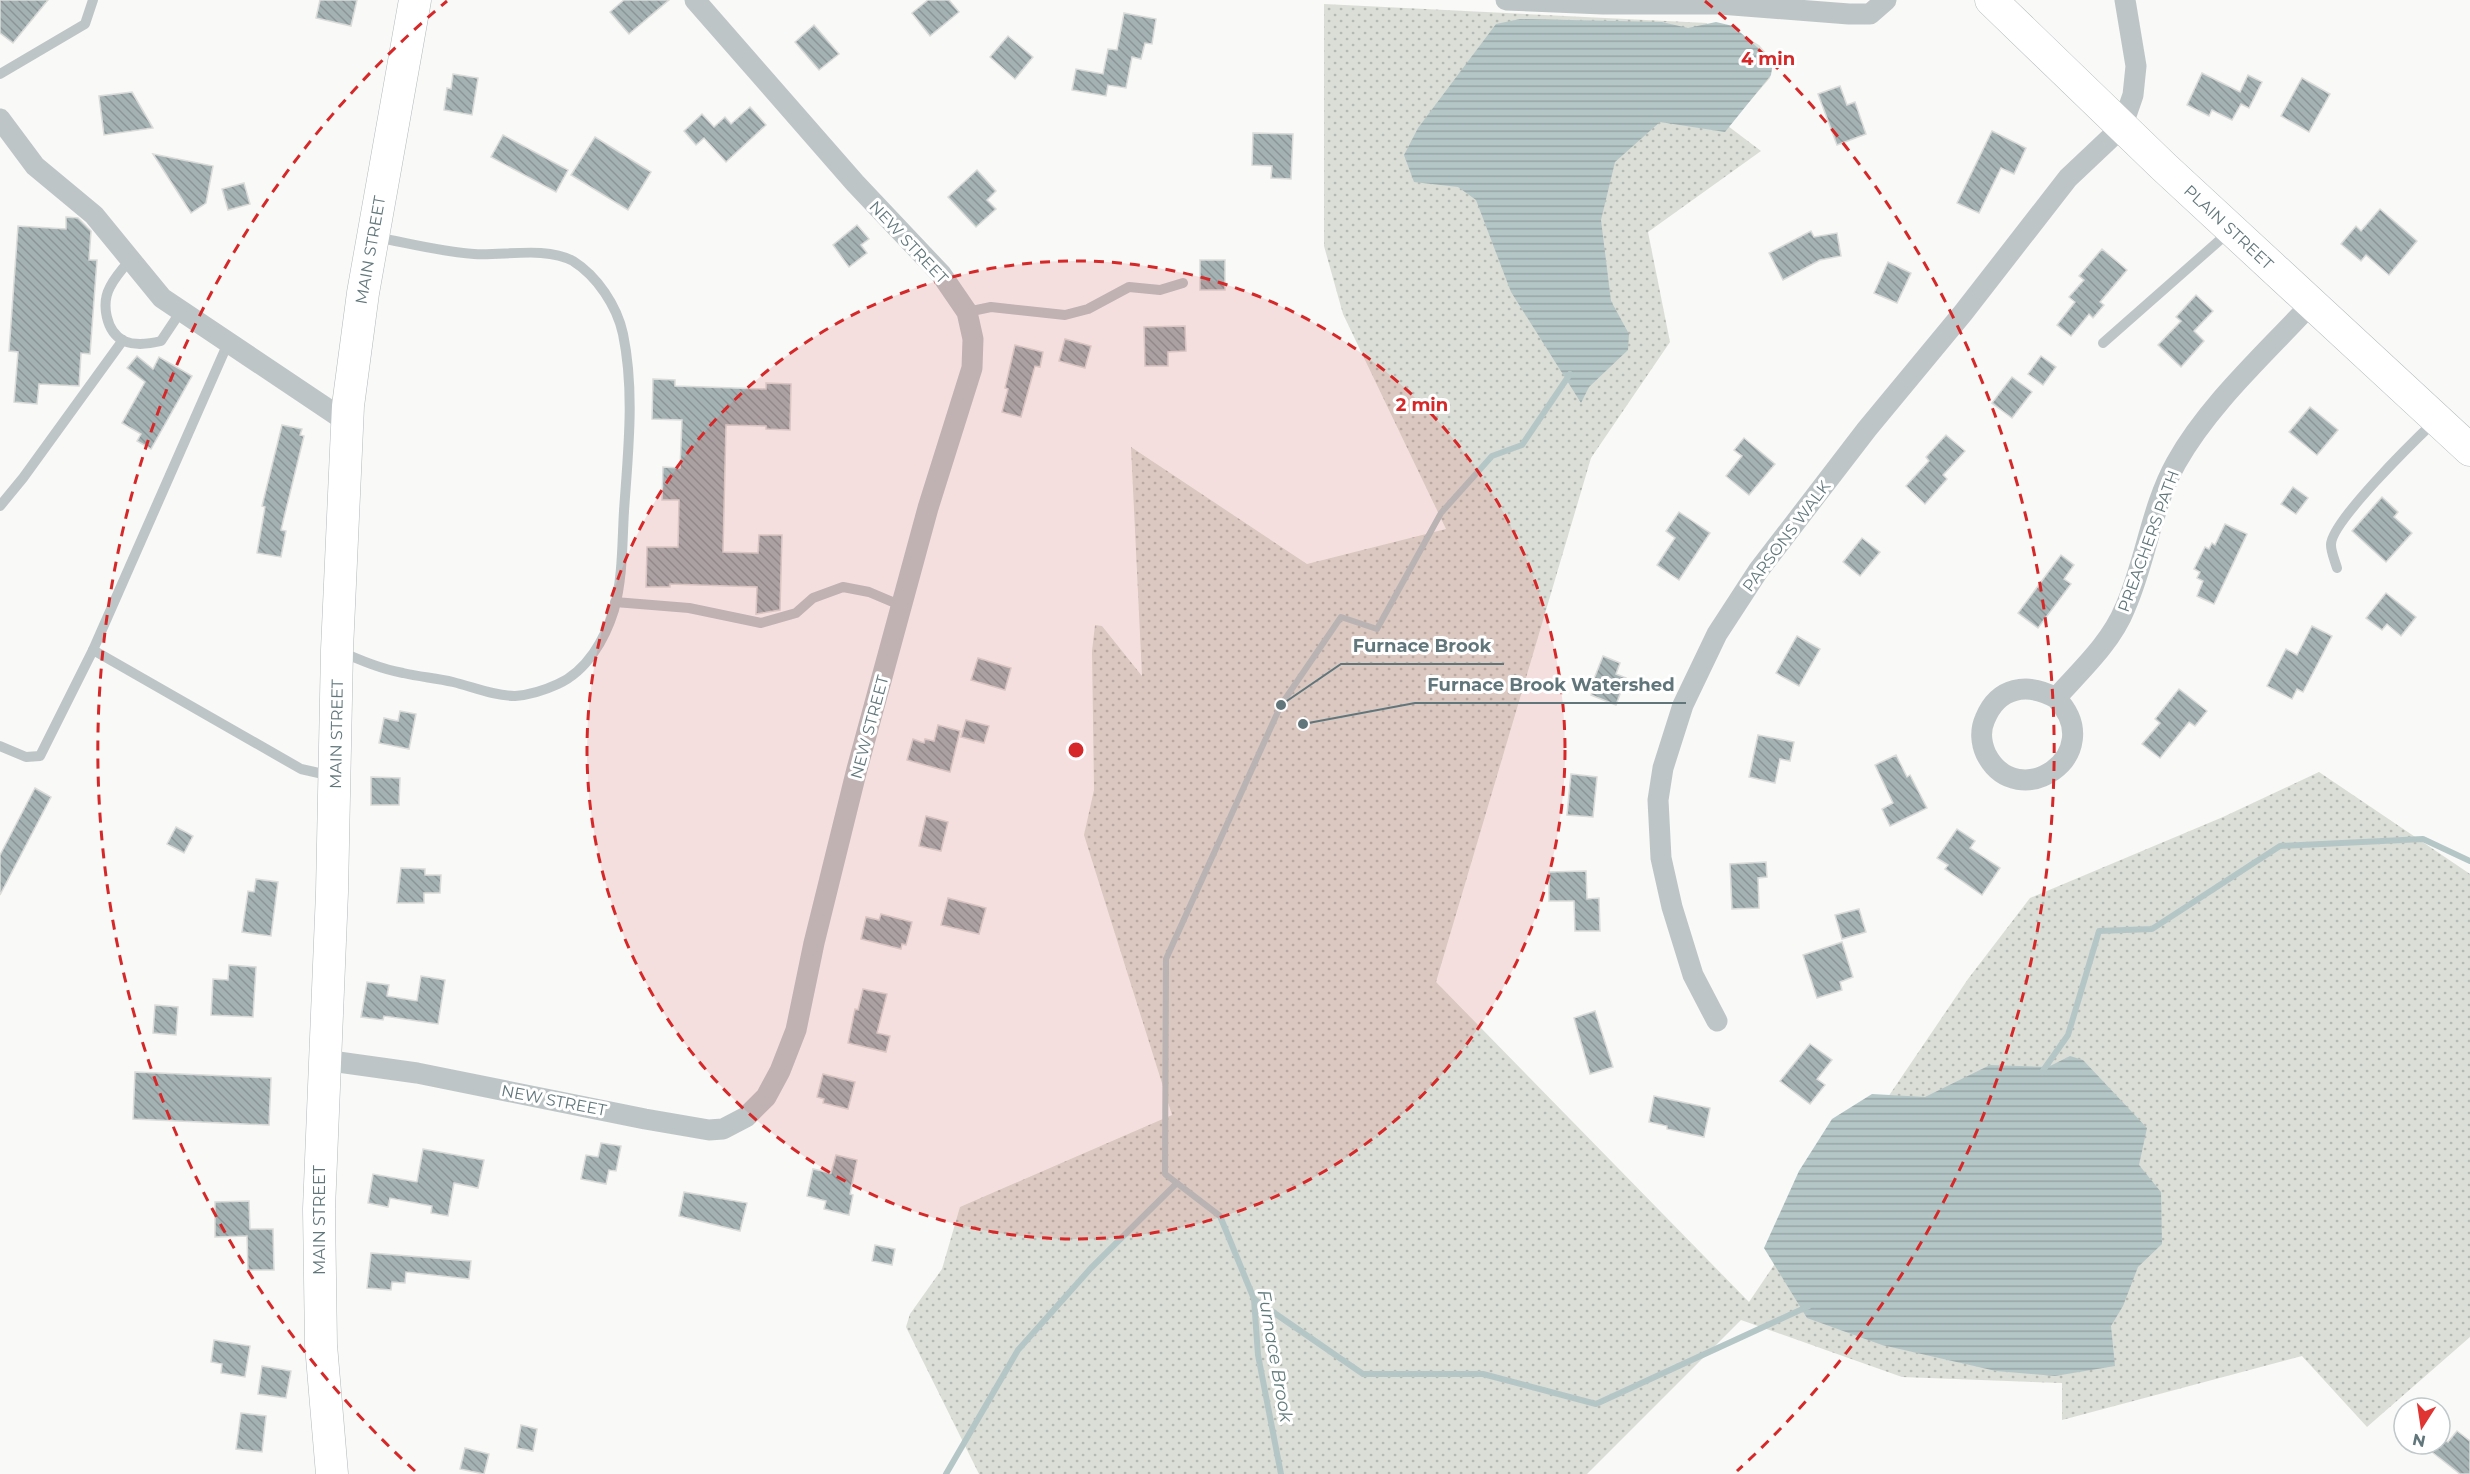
<svg xmlns="http://www.w3.org/2000/svg" width="2470" height="1474" font-family="Montserrat,sans-serif">
<style>
.park{fill:url(#park-dots)}
.water{fill:url(#water-rules)}
.lines{fill:none;stroke-linecap:round;stroke-linejoin:round}
.stream{stroke:#b5c6c7;stroke-width:6}
.building{fill:url(#building-back-hatch);stroke:#dbdbd9;stroke-width:1.5}
.primary-casing{stroke:#b2b9bb;stroke-width:33}
.service{stroke:#bec5c7;stroke-width:10}
.minor{stroke:#bec5c7;stroke-width:21}
.primary{stroke:#fff;stroke-width:32}
.ring{fill:none;stroke:#d62828;stroke-width:3;stroke-dasharray:10 8}
.labels{text-anchor:middle;stroke-width:6;stroke-linejoin:round;paint-order:stroke}
.street-label{font-size:16px;fill:#60767b;stroke:#fff}
.water-label{font-size:18px;font-style:italic;fill:#607a7b;stroke:#fff}
.centre{fill:#d62828;stroke:#fff;stroke-width:3}
.ring-label{font-size:18px;text-anchor:middle;font-weight:bold;fill:#d62828;stroke:#fff;stroke-width:6;stroke-linejoin:round;paint-order:stroke}
.leader{fill:none;stroke:#60767b;stroke-width:2}
.callout-dot{fill:#60767b;stroke:#fff;stroke-width:2}
.callout-label{font-size:18px;text-anchor:middle;font-weight:bold;fill:#60767b;stroke:#fff;stroke-width:6;stroke-linejoin:round;paint-order:stroke}
</style>
<defs>
<pattern id="park-dots" width="8" height="8" patternUnits="userSpaceOnUse" patternTransform="scale(1.5)"><rect width="8" height="8" fill="#dbded6"/><path d="M2 2h.1M6 6h.1" fill="none" stroke="#b5b9b3" stroke-width="1.8" stroke-linecap="round"/></pattern>
<pattern id="water-rules" width="6" height="5" patternUnits="userSpaceOnUse" patternTransform="scale(1.5)"><rect width="6" height="5" fill="#b5c6c7"/><path d="M0 2.5h6" fill="none" stroke="#97a5a7"/></pattern>
<pattern id="building-back-hatch" width="6" height="6" patternUnits="userSpaceOnUse" patternTransform="scale(1.5)"><rect width="6" height="6" fill="#a5b2b4"/><path d="M-1 5l2 2M0 0l6 6M5-1l2 2" fill="none" stroke="#8a9597"/></pattern>
</defs>
<rect width="100%" height="100%" fill="#f9f9f7"/>
<path class="park" d="M1324,4L1707,23L1710,31H1736L1759,45L1768,55L1772,68L1770,78L1728,126L1761,151L1648,232L1670,342L1591,458L1436,982L1749,1302L1968,979L2030,898L2223,817L2319,772L2470,874V1337L2367,1427L2302,1356L2062,1420V1383L1902,1377L1741,1320L1587,1474H979L906,1327L910,1314L942,1269L960,1207L1172,1115L1084,835L1094,790L1092,651L1095,625L1102,626L1142,676L1131,447L1307,564L1446,529L1343,314L1324,246Z"/>
<g class="water">
<path d="M1520,19L1662,22L1688,28L1716,22L1733,26L1773,61L1771,75L1725,132L1660,122L1615,162L1601,220L1611,301L1629,334L1628,350L1589,387L1581,403L1511,292L1476,200L1458,187L1414,182L1404,155L1418,128L1496,24Z"/>
<path d="M2070,1056L2083,1060L2147,1128L2139,1165L2161,1192L2162,1244L2138,1267L2123,1306L2111,1326L2115,1366L2055,1376L1996,1371L1882,1345L1807,1318L1764,1248L1799,1171L1832,1119L1872,1094L1925,1097L1990,1065L2048,1067Z"/>
</g>
<g class="lines">
<g class="stream">
<path d="M2042,1072L2068,1035L2099,931L2152,929L2280,846L2423,839L2470,861"/>
<path d="M1254,1299L1363,1374H1483L1596,1404L1809,1306"/>
<path d="M946,1474L1018,1350L1091,1268L1177,1183"/>
<path d="M1281,1474L1258,1355L1254,1299L1220,1216L1165,1174L1166,959L1281,705L1341,617L1377,629L1441,513L1492,456L1522,445L1570,374"/>
</g>
</g>
<g class="building">
<path d="M0,0H48L13,43L0,33Z"/>
<path d="M320,0H357L351,26L316,18Z"/>
<path d="M624,0H669L629,34L610,12Z"/>
<path d="M928,0H949L959,12L930,36L912,13Z"/>
<path d="M1124,13L1156,19L1152,44L1145,43L1141,59L1132,57L1126,88L1108,85L1106,96L1072,90L1076,69L1103,74L1108,49L1117,50Z"/>
<path d="M814,25L839,54L819,70L795,42Z"/>
<path d="M1008,36L1033,57L1015,79L990,57Z"/>
<path d="M2202,73L2240,92L2248,75L2262,82L2249,108L2241,104L2232,120L2212,110L2209,116L2187,105Z"/>
<path d="M453,74L478,78L472,115L444,110L447,88L451,89Z"/>
<path d="M2302,78L2330,94L2309,132L2281,116Z"/>
<path d="M1840,86L1847,105L1855,102L1866,134L1837,145L1818,94Z"/>
<path d="M132,92L153,128L104,135L99,96Z"/>
<path d="M750,107L766,125L726,162L704,138L696,145L684,131L702,114L714,127L725,117L731,124Z"/>
<path d="M1992,131L2026,148L2014,174L2001,168L1979,213L1957,203Z"/>
<path d="M1253,133L1293,134L1291,179L1271,178L1272,166L1252,165Z"/>
<path d="M503,135L568,170L556,192L491,157Z"/>
<path d="M595,137L651,172L628,210L571,175Z"/>
<path d="M153,154L213,166L206,203L191,213Z"/>
<path d="M977,170L996,191L987,200L996,209L976,227L948,197Z"/>
<path d="M244,183L250,204L228,210L222,189Z"/>
<path d="M2380,209L2417,241L2389,275L2366,255L2361,261L2341,244L2356,226L2361,231Z"/>
<path d="M66,217L78,218L91,231L89,260H97L90,354L81,353L79,386L39,384L37,404L14,402L18,352L9,351L18,226L66,229Z"/>
<path d="M857,225L869,239L861,245L867,253L849,267L833,245Z"/>
<path d="M1811,231L1814,237L1837,233L1841,256L1820,260L1783,280L1769,253Z"/>
<path d="M2102,249L2127,270L2100,302L2104,305L2093,318L2089,314L2071,336L2057,325L2075,302L2069,297L2084,280L2079,276Z"/>
<rect x="1200" y="260" width="25" height="30"/>
<path d="M1888,262L1911,273L1897,303L1874,293Z"/>
<path d="M2196,295L2213,311L2194,331L2204,341L2181,367L2158,345L2181,321L2176,317Z"/>
<path d="M1185,326L1186,351L1168,352V366H1145L1144,327Z"/>
<path d="M1065,339L1091,346L1085,368L1059,361Z"/>
<path d="M1015,345L1043,352L1040,367L1035,366L1021,417L1002,412L1008,389L1005,388Z"/>
<path d="M137,356L153,369L159,357L192,376L151,449L137,441L141,434L122,423L145,382L127,368Z"/>
<path d="M2041,356L2056,367L2043,385L2028,374Z"/>
<path d="M2012,377L2032,392L2012,418L1992,403Z"/>
<path d="M653,379L675,380V386L766,389V383L791,384L790,430L766,429V426L726,425L723,552L758,553L759,535H782L780,610L756,614L757,587L670,584V587H646L647,547H678L679,500H662L663,467L680,468L682,420L652,419Z"/>
<path d="M2310,407L2338,430L2317,455L2289,432Z"/>
<path d="M282,425L302,429L300,435L304,436L281,530L286,531L281,557L257,553L265,507L262,506Z"/>
<path d="M1946,435L1965,451L1943,475L1947,479L1925,504L1906,486L1929,461L1926,457Z"/>
<path d="M1744,438L1775,464L1749,495L1726,476L1742,456L1734,450Z"/>
<path d="M2293,487L2308,498L2296,514L2281,504Z"/>
<path d="M2382,497L2398,512L2394,517L2412,533L2386,562L2352,531Z"/>
<path d="M1679,512L1710,533L1679,580L1657,565L1675,538L1666,531Z"/>
<path d="M2225,524L2247,534L2214,604L2197,596L2203,581L2197,578L2200,572L2194,569L2205,547L2209,549L2212,543L2215,545Z"/>
<path d="M1862,538L1880,552L1860,576L1843,562Z"/>
<path d="M2061,555L2074,565L2064,579L2071,584L2038,628L2018,613Z"/>
<path d="M2386,593L2416,617L2401,636L2387,624L2382,630L2366,618Z"/>
<path d="M2312,626L2332,636L2303,692L2297,689L2292,699L2267,686L2286,649L2297,655Z"/>
<path d="M1797,636L1820,649L1799,686L1776,673Z"/>
<path d="M1603,656L1620,663L1616,674L1626,678L1616,705L1591,695L1593,690L1590,689Z"/>
<path d="M978,658L1011,668L1005,690L971,680Z"/>
<path d="M2179,689L2207,711L2195,726L2189,722L2160,758L2142,744L2160,723L2155,719Z"/>
<path d="M400,711L416,714L409,749L379,743L384,718L398,721Z"/>
<path d="M966,720L989,726L984,743L961,737Z"/>
<path d="M938,725L960,731L950,772L907,760L913,739L924,743L925,739L934,741Z"/>
<path d="M1758,735L1794,742L1790,761L1780,759L1775,783L1749,777Z"/>
<path d="M1896,755L1907,777L1910,775L1927,808L1890,826L1882,809L1893,803L1875,765Z"/>
<path d="M1571,774L1597,777L1593,817L1567,815Z"/>
<path d="M371,777L400,778L399,805H371Z"/>
<path d="M35,788L51,797L0,895V855Z"/>
<path d="M926,816L948,822L941,851L919,846Z"/>
<path d="M176,827L193,836L184,853L167,844Z"/>
<path d="M1957,829L1975,841L1970,848L2000,868L1982,895L1945,869L1948,865L1937,858Z"/>
<path d="M1766,862L1767,877L1758,878L1759,908L1732,909L1730,864Z"/>
<path d="M401,868L425,869V875H441L440,893H424V903H397Z"/>
<path d="M1586,871L1587,899L1599,898L1600,931H1575L1574,901H1549V872Z"/>
<path d="M256,879L278,882L271,936L242,932L248,891L254,892Z"/>
<path d="M948,898L986,908L979,934L941,925Z"/>
<path d="M1859,909L1866,932L1842,939L1835,915Z"/>
<path d="M881,914L912,922L906,945L902,944L901,949L861,939L866,917L879,920Z"/>
<path d="M1842,942L1853,977L1840,982L1842,990L1817,998L1803,955Z"/>
<path d="M229,965L256,967L253,1017L211,1015L213,979L228,980Z"/>
<path d="M421,976L445,980L438,1024L384,1016L383,1020L361,1017L367,982L389,985L387,996L417,1001Z"/>
<path d="M863,989L887,994L877,1033L890,1036L886,1052L848,1043L855,1009L858,1010Z"/>
<path d="M155,1005L178,1007L176,1035L153,1033Z"/>
<path d="M1595,1011L1613,1067L1590,1074L1574,1018Z"/>
<path d="M1810,1044L1832,1060L1817,1079L1825,1085L1810,1104L1780,1081Z"/>
<path d="M135,1072L271,1078L269,1125L133,1119Z"/>
<path d="M823,1074L855,1082L848,1109L823,1103L824,1099L817,1097Z"/>
<path d="M1654,1096L1710,1108L1704,1137L1667,1129V1126L1649,1122Z"/>
<path d="M601,1143L621,1146L616,1171L609,1170L606,1184L581,1179L586,1155L598,1157Z"/>
<path d="M423,1149L484,1160L478,1188L454,1183L448,1216L431,1213L432,1206L390,1198L388,1207L368,1203L373,1174L417,1182Z"/>
<path d="M836,1155L857,1160L850,1194L853,1195L849,1215L824,1209L826,1201L807,1196L813,1169L831,1173Z"/>
<path d="M684,1192L747,1203L740,1231L679,1216Z"/>
<path d="M249,1201L250,1229H273L274,1270H248L247,1236L215,1237V1202Z"/>
<path d="M875,1245L895,1249L892,1265L872,1261Z"/>
<path d="M371,1253L471,1261L469,1279L406,1272L405,1283L392,1282L391,1290L367,1288Z"/>
<path d="M214,1340L250,1346L245,1377L221,1373L222,1364L211,1362Z"/>
<path d="M262,1366L291,1371L286,1398L258,1394Z"/>
<path d="M241,1413L266,1416L262,1452L236,1449Z"/>
<path d="M521,1425L537,1429L533,1451L517,1448Z"/>
<path d="M2457,1431L2470,1441V1474H2460L2432,1452L2443,1439L2448,1442Z"/>
<path d="M465,1448L489,1454L484,1474L460,1469Z"/>
</g>
<g class="lines">
<defs>
<g id="primary">
<path d="M1991,0L2164,167L2470,450"/>
<path d="M332,1474L321,1345L319,1209L332,892L337,650L348,406L363,293L415,0"/>
</g>
</defs>
<use href="#primary" class="primary-casing"/>
<g class="service">
<path d="M0,74L85,24L93,0"/>
<path d="M130,260C123,268 115,277 110,287C101,304 106,332 124,341C136,346 149,344 161,341L181,311"/>
<path d="M967,312L991,307L1065,315L1088,309L1129,287L1160,290L1183,283"/>
<path d="M2103,343L2229,232"/>
<path d="M0,506L23,478L123,340"/>
<path d="M2337,568C2335,561 2331,552 2331,545C2330,523 2415,440 2434,422"/>
<path d="M615,602L689,608L761,623L796,613L813,598L843,587L869,592L902,606"/>
<path d="M93,650L228,343"/>
<path d="M339,651C360,660 381,669 403,673C420,677 436,678 453,682C473,687 494,696 515,696C529,695 545,690 558,684C587,671 605,639 614,610C623,577 622,544 624,511C628,452 635,392 623,334C617,306 597,276 573,261C546,246 503,256 474,254C441,252 408,243 375,237"/>
<path d="M0,746L26,757L40,756L93,650L301,769L332,776"/>
</g>
<g class="minor">
<path d="M1506,0L1603,4H1720L1849,14H1870L1886,0"/>
<path d="M0,119L35,166L94,215L162,298L347,422"/>
<path d="M2056,698C2110,754 2018,816 1986,754C1981,743 1980,730 1985,719C1998,687 2027,682 2056,698C2080,671 2111,643 2125,608C2146,561 2151,508 2176,463C2209,404 2266,353 2311,304"/>
<path d="M1717,1021L1693,975L1672,907L1661,858L1658,800L1663,768L1683,705L1717,634L1758,571L1867,429L1963,313L2068,178L2122,127L2133,95L2136,66L2125,0"/>
<path d="M324,1060L417,1073L645,1119L709,1130L723,1129L746,1117L766,1097L780,1071L796,1030L814,943L857,769L928,508L972,368L973,339L967,312L941,274L855,183L695,0"/>
</g>
<use href="#primary" class="primary"/>
</g>
<circle cx="1076" cy="750" r="489" fill="#d62828" fill-opacity=".12"/>
<g class="ring">
<circle cx="1076" cy="750" r="489"/>
<path d="M415 1471A978 978 0 0 1 447 1M1705 1A978 978 0 0 1 1737 1471"/>
</g>
<g class="labels">
<g class="street-label">
<text transform="translate(2229 227) rotate(43)" y="6">PLAIN STREET</text>
<text transform="translate(909 242) rotate(47)" y="6">NEW STREET</text>
<text transform="translate(370 250) rotate(-80)" y="6">MAIN STREET</text>
<text transform="translate(1786 536) rotate(-53)" y="6">PARSONS WALK</text>
<text transform="translate(2148 541) rotate(-70)" y="6">PREACHERS PATH</text>
<text transform="translate(869 727) rotate(-75)" y="6">NEW STREET</text>
<text transform="translate(336 734) rotate(-89)" y="6">MAIN STREET</text>
<text transform="translate(554 1100) rotate(11)" y="6">NEW STREET</text>
<text transform="translate(319 1220) rotate(-90)" y="6">MAIN STREET</text>
</g>
<g class="water-label">
<text transform="translate(1275 1356) rotate(80)" y="6">Furnace Brook</text>
</g>
</g>
<circle cx="1076" cy="750" r="9" class="centre"/>
<g class="ring-label">
<text x="1768" y="65">4 min</text>
<text x="1422" y="411">2 min</text>
</g>
<path class="leader" d="M1281 705L1341 664H1504M1303 724L1415 703H1686"/>
<g class="callout-dot">
<circle cx="1281" cy="705" r="6"/>
<circle cx="1303" cy="724" r="6"/>
</g>
<g class="callout-label">
<text x="1422" y="652">Furnace Brook</text>
<text x="1551" y="691">Furnace Brook Watershed</text>
</g>
<g transform="translate(2422 1426) rotate(192)"><circle r="28" fill="#ffffff" stroke="#bfc8ca" stroke-width="1.5"/>
<path d="M0-4.5L10 22L0 15L-10 22Z" fill="#df3432"/>
<text y="-9" font-size="16" font-weight="bold" text-anchor="middle" fill="#60767b">N</text>
</g>
</svg>
